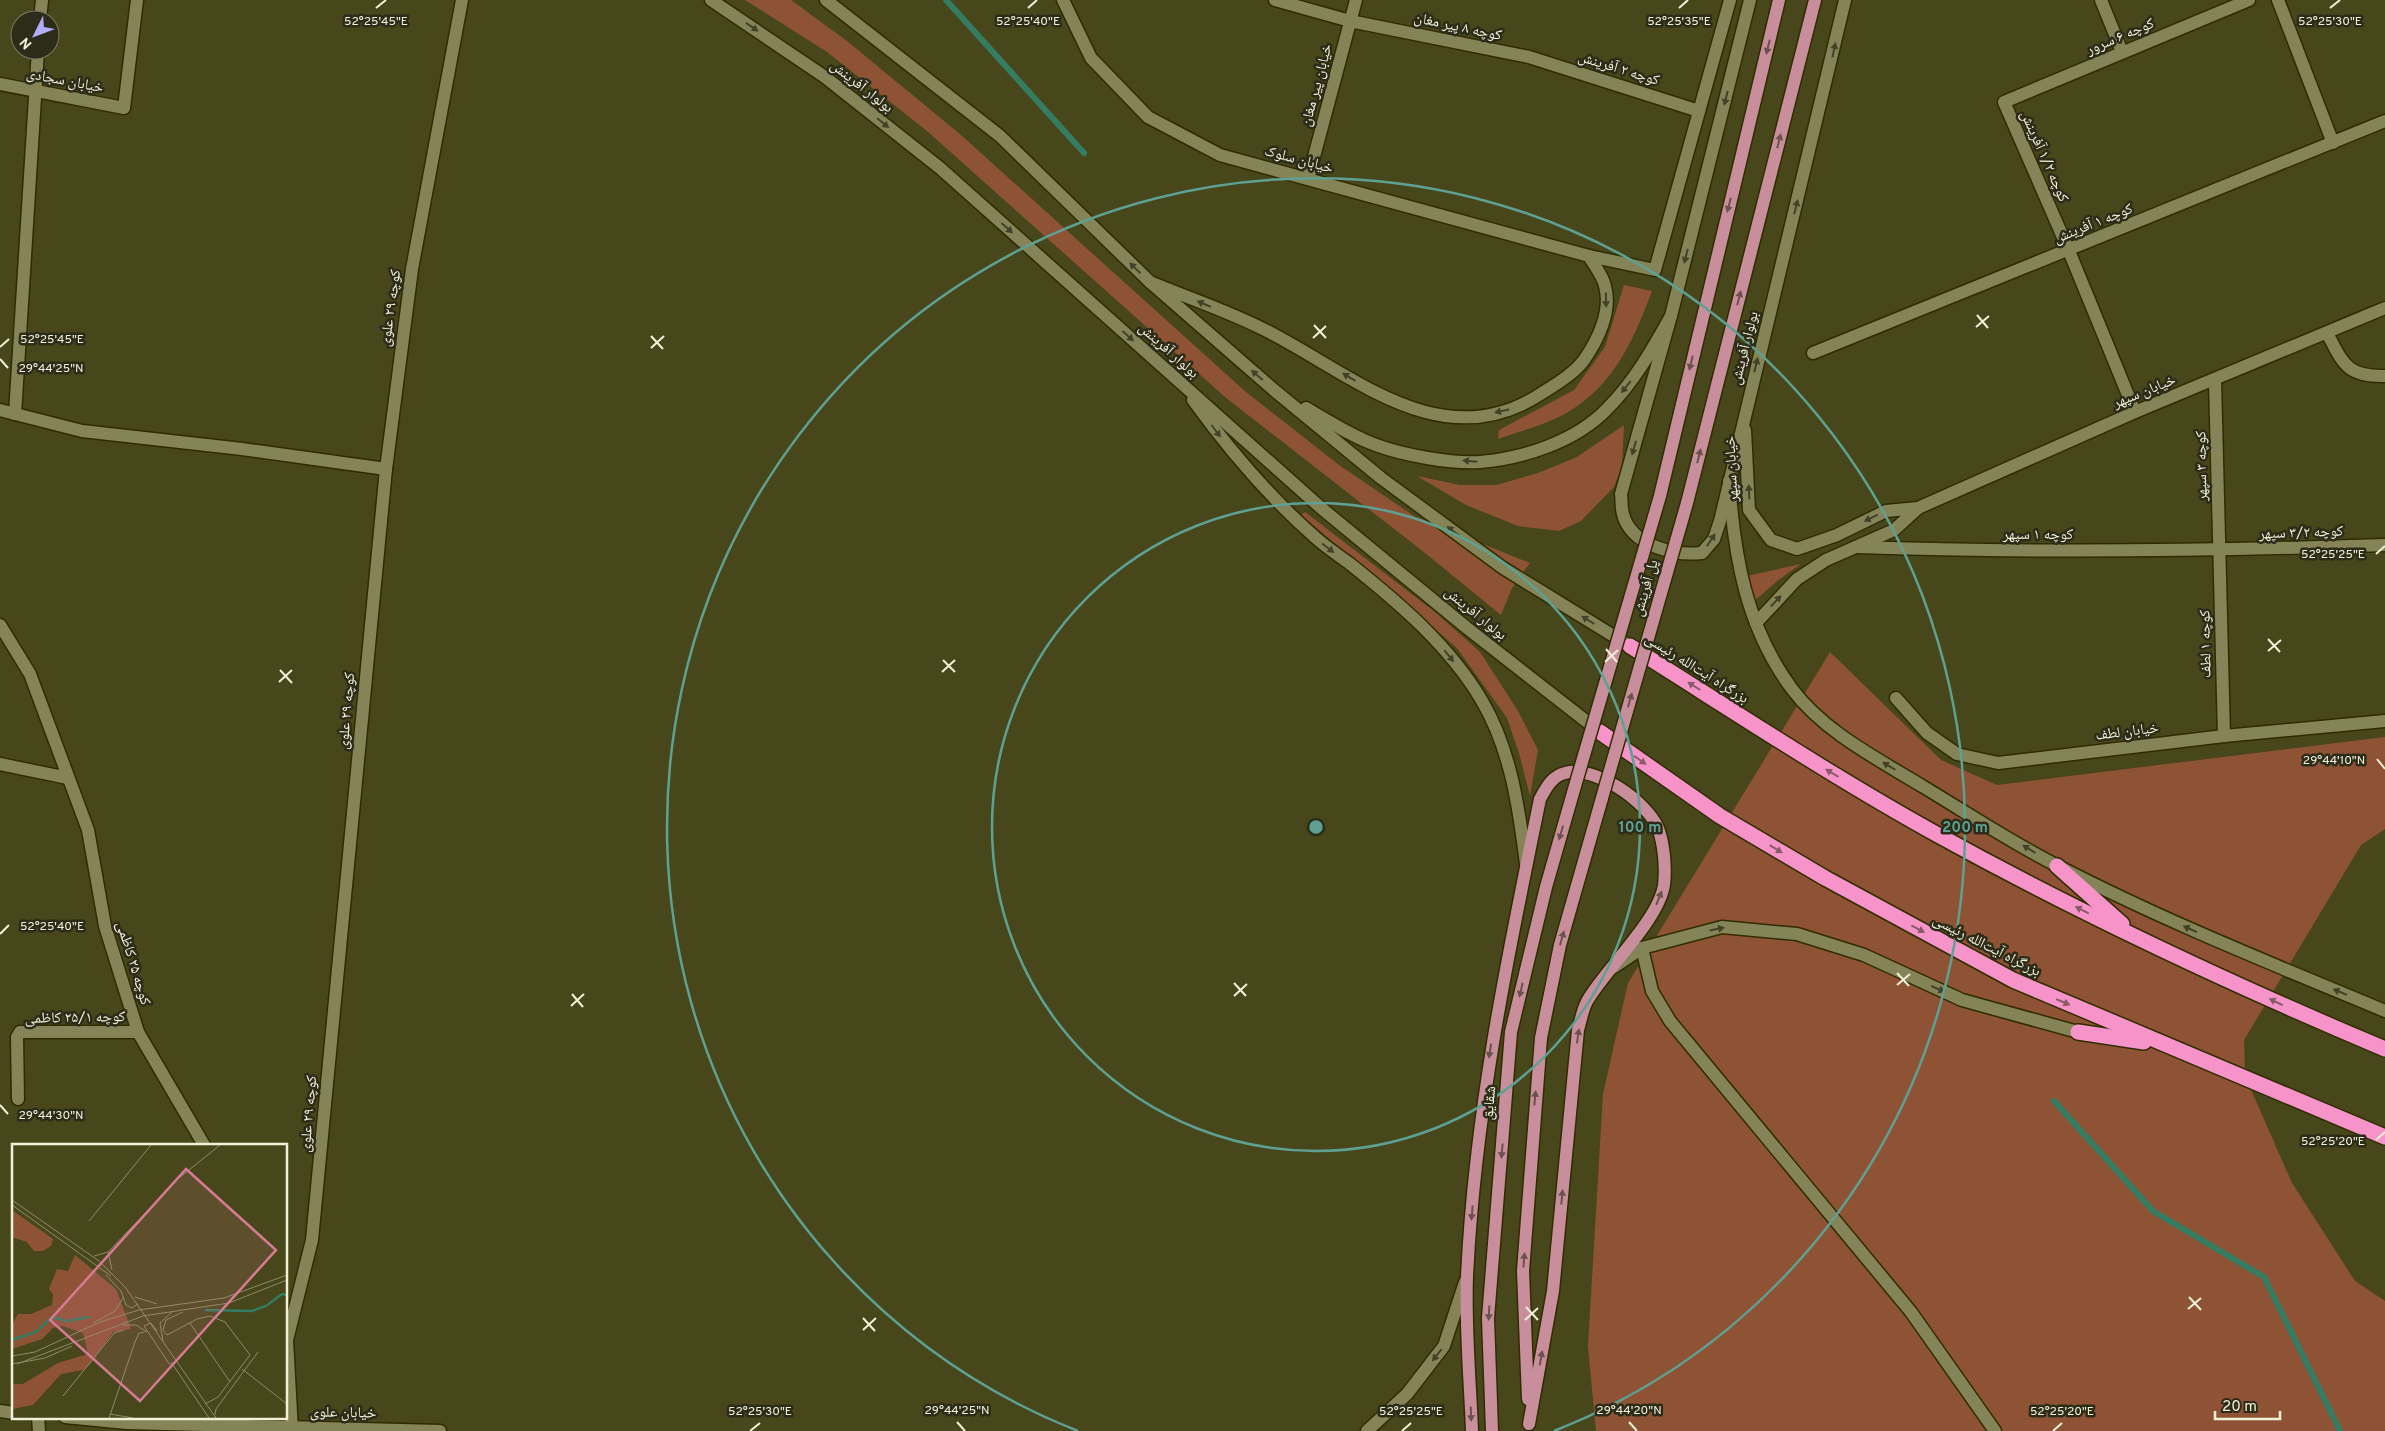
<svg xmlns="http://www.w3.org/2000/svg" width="2385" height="1431" font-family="Overpass,'Noto Naskh Arabic',sans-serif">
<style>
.grass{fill:#8e5335}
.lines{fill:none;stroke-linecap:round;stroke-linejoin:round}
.stream{stroke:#347c62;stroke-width:6}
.street-casing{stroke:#2f2c00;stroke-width:15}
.secondary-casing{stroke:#2f2c00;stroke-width:15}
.primary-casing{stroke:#2f2c00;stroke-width:15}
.highway-casing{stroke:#2f2c00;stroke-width:18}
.street{stroke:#858458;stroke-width:12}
.secondary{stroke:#858458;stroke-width:12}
.primary{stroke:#c98e9c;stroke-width:12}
.highway{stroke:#f694c9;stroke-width:15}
.primary-bridge-casing{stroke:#2f2c00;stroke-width:15;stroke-linecap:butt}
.primary-bridge{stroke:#c98e9c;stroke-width:12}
.oneway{fill:#424229}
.oneway2{fill:#6b534d}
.oneway3{fill:#875b68}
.ticks{fill:none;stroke:#f1f1d9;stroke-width:2}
.ring{fill:none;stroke:#5ea193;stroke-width:2.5}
.labels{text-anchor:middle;stroke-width:5;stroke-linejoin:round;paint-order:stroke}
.street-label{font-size:15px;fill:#f1f1d9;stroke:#2c2c19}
.inset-river{fill:none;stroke:#347c62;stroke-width:2.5}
.inset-road{fill:none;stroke:#8c8b67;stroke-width:1}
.view{fill:#d77a94;fill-opacity:0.15;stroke:#d77a94;stroke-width:2.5}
.inset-edge{fill:none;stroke:#f1f1d9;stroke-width:2.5}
.ticks-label{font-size:12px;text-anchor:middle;fill:#f1f1d9;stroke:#2c2c19;stroke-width:5;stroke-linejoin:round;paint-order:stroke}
.centre{fill:#5ea193;stroke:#2c2c19;stroke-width:2.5}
.ring-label{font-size:15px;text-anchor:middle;font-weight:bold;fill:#5ea193;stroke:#2c2c19;stroke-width:5;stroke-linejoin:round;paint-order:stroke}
</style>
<rect width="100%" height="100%" fill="#48471b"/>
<g class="grass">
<path d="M745,0H791L847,41L961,135L1246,392L1339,465L1414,516L1530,563L1512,588L1501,615L1425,553L1225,397L927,131L827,52Z"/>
<path d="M1624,285L1652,291C1635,336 1617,379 1576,407C1553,423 1524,430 1498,439L1499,430L1574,390L1605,347Z"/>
<path d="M1624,425L1622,467L1614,487L1581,521L1559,531L1518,526L1466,505L1417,476L1460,485H1496L1538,473L1577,457Z"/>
<path d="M1305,512L1435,612L1480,652L1518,711L1538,750L1530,796L1519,753L1507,718L1457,648L1301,515Z"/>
<path d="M1801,564L1777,581L1750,605L1738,578Z"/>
<path d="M1830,652L1941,760L1997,785L2385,737V829L2361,845L2244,1040L2245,1076L2292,1183L2355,1281L2385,1301V1431H1596L1588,1346L1603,1094L1628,983Z"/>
</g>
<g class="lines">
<g class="stream">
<path d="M946,0L1084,153"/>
<path d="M2054,1101L2153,1211L2264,1277L2340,1431"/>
</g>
<defs>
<g id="street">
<path d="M1275,0L1350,21L1529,57L1699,111"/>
<path d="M2101,0L2122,52"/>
<path d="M2278,0L2333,143"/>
<path d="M40,20L42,0"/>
<path d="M0,84L124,108L137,0"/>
<path d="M1589,256L1655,270L1730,0"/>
<path d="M2327,333C2343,363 2346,377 2385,376"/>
<path d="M1813,353L2385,121"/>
<path d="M2215,380L2224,736"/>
<path d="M0,410L82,431L242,449L386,469"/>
<path d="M2135,412L2069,251L2004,102L2249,0"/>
<path d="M15,414L38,50"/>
<path d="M1856,547C2033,553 2209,551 2385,545"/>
<path d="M0,625L30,674L88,830L105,926L138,1032L204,1145"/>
<path d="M0,764L68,778"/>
<path d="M1642,948L1652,991L1670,1021L1911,1312L1995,1431"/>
<path d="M18,1099L17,1037L20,1032H138"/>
<path d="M38,1417L39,1431"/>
<path d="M292,1431L287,1340L312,1240L386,469L412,269L462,0"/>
</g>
<g id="secondary">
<path d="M711,0L825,77L940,168L1320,507L1467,628L1600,732"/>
<path d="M826,0L1000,136L1150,282L1274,390L1381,478L1503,568L1625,643"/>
<path d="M1063,0L1091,58L1148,117L1220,155L1589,256C1594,265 1603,276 1605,286C1612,311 1598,340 1584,360C1574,374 1553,386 1539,395C1440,458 1351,373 1265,330C1228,311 1188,298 1150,282"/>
<path d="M1308,179L1356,0"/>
<path d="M1671,316L1621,494C1622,501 1621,508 1623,514C1631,546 1675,556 1702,553L1714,539L1720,521L1845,0"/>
<path d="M1193,400C1230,451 1268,496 1316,538C1326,547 1338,555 1349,563C1398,602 1450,646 1482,701C1511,750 1519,809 1526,864"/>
<path d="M1306,408C1328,421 1351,436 1376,445C1403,455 1451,464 1480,462C1524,458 1575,442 1607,409C1634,382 1652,350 1671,316L1750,0"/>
<path d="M1745,430L1749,510L1771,540L1797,549L1837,535L1886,511L1918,508L2135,412L2385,308"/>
<path d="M1729,481C1734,556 1746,627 1792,689C1824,732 1878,759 1922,786C1967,813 2012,843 2058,866C2164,921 2275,965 2385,1011"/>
<path d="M1756,623L1797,579L1826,560L1894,530L1918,508"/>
<path d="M1896,698L1927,733L1957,754L1998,763L2224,736L2385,721"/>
<path d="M1614,967L1642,948L1722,927L1797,934L1864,955L1962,1000L2078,1032"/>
<path d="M0,1411L14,1413"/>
<path d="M65,1417L127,1423L440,1431"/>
<path d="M1367,1431L1407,1394L1444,1346L1465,1282"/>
</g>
<g id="primary">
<path d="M1660,496L1779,0"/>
<path d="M1687,503L1815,0"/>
<path d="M1528,1399L1523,1271L1541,1038L1560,945L1602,798"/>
<path d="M1472,1431C1470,1380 1465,1327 1467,1276C1475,1112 1507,959 1540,799C1546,788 1552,776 1565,773C1595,765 1646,801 1658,828C1664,844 1666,868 1664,885C1659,919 1608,967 1589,998C1583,1006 1581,1020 1578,1030L1553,1291L1529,1424"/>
<path d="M1492,1431L1488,1318L1511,1032L1546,887L1575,786"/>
</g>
<g id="highway">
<path d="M1630,646C1732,710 1833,777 1938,835C2083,915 2233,985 2385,1049"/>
<path d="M1600,732L1720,816L1825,878L2013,980L2385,1137"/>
<path d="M2057,866L2122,924"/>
<path d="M2078,1032L2144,1042"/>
</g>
</defs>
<use href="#street" class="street-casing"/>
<use href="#secondary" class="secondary-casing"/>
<use href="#primary" class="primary-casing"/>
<use href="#highway" class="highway-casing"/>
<use href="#street" class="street"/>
<use href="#secondary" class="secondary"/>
<use href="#primary" class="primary"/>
<use href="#highway" class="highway"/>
<defs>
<g id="primary-bridge">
<path d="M1575,786L1660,496"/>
<path d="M1602,798L1687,503"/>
</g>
</defs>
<use href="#primary-bridge" class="primary-bridge-casing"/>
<use href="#primary-bridge" class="primary-bridge"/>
</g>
<defs><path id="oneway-solid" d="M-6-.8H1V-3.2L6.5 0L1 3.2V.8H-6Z" transform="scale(1.25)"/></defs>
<g class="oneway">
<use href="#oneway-solid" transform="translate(752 27) rotate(34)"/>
<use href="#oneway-solid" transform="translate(1834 50) rotate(-78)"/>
<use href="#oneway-solid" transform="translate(1726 98) rotate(104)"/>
<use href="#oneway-solid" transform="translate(883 123) rotate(39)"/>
<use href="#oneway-solid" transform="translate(1796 207) rotate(-76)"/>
<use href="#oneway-solid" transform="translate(1007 228) rotate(42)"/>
<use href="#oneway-solid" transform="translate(1686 256) rotate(104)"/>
<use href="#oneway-solid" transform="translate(1135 268) rotate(-136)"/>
<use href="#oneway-solid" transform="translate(1606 300) rotate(89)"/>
<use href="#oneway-solid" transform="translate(1204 304) rotate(-157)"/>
<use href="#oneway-solid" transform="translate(1128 336) rotate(42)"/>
<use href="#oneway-solid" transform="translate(1756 365) rotate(-76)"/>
<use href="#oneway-solid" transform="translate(1257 375) rotate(-139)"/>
<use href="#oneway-solid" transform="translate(1349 377) rotate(-149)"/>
<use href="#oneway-solid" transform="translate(1626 387) rotate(129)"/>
<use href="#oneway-solid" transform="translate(1502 411) rotate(168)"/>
<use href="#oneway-solid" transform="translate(1216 431) rotate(53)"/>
<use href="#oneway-solid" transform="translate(1634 448) rotate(106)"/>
<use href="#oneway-solid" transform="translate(1470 461) rotate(-175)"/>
<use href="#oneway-solid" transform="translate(1749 492) rotate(-93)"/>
<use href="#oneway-solid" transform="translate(1871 518) rotate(154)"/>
<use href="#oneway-solid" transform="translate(1453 531) rotate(-143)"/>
<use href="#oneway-solid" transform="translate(1711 540) rotate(-57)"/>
<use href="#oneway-solid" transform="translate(1328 548) rotate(37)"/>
<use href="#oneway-solid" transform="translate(1776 601) rotate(-47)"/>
<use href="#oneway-solid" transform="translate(1588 620) rotate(-148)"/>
<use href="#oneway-solid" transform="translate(1449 656) rotate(51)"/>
<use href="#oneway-solid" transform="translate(1889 766) rotate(-149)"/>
<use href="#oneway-solid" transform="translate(2029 849) rotate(-149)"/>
<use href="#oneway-solid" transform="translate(1717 929) rotate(-11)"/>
<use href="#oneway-solid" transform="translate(2190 929) rotate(-156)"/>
<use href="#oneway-solid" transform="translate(1938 989) rotate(24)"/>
<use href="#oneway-solid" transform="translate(2340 992) rotate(-157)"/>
<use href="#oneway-solid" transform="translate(1437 1355) rotate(128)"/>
</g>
<g class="oneway2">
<use href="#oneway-solid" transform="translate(1768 47) rotate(104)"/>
<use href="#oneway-solid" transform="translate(1779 141) rotate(-76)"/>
<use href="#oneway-solid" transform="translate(1729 205) rotate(104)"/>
<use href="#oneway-solid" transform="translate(1739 298) rotate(-76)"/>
<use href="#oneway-solid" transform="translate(1691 363) rotate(104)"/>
<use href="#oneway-solid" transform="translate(1699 456) rotate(-76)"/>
<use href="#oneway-solid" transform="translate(1630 700) rotate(-74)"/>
<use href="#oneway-solid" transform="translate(1561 833) rotate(106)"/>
<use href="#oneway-solid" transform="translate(1659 898) rotate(-68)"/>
<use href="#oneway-solid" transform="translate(1562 938) rotate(-74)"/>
<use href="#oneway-solid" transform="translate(1521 990) rotate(103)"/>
<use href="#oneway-solid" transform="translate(1578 1036) rotate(-82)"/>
<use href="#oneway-solid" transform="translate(1490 1051) rotate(99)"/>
<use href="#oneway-solid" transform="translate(1535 1098) rotate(-85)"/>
<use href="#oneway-solid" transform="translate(1502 1151) rotate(95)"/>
<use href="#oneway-solid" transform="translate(1562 1197) rotate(-85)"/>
<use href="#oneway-solid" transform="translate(1472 1213) rotate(95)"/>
<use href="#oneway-solid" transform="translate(1524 1260) rotate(-86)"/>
<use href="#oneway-solid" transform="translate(1489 1313) rotate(93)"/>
<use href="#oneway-solid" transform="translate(1541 1358) rotate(-80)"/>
<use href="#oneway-solid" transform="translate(1471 1414) rotate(88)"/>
</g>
<g class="oneway3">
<use href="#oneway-solid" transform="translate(1694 686) rotate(-148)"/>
<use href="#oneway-solid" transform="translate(1640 760) rotate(35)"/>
<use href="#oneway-solid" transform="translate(1832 773) rotate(-149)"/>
<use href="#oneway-solid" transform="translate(1776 849) rotate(31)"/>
<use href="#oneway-solid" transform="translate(2082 910) rotate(-153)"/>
<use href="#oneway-solid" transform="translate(1918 929) rotate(28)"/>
<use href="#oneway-solid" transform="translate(2063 1002) rotate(23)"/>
<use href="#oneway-solid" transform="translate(2276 1002) rotate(-155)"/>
</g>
<path class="ticks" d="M376,8L386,0M1028,8L1037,0M1679,8L1688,0M2330,8L2340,0M1977,315L1988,328M1314,325L1326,338M1976,327L1989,316M651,336L663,349M1313,338L1326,326M0,347L9,339M651,348L664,336M0,359L8,368M2376,554L2385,546M2268,639L2280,652M1606,649L1617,662M2268,651L2281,640M943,660L955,672M1605,662L1618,650M280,670L292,683M942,672L955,660M279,682L292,670M2377,759L2385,769M0,934L9,925M1897,973L1909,986M1234,983L1246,996M1897,985L1910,974M572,994L583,1007M1234,996L1247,984M571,1006L584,994M0,1105L8,1114M2376,1140L2385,1132M2189,1297L2201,1310M1526,1307L1538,1320M2188,1309L2201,1298M863,1318L875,1331M1525,1320L1538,1308M863,1330L876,1318M957,1422L965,1431M1629,1422L1637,1431M750,1431L760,1423M1402,1431L1411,1423M2053,1431L2062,1423"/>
<g class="ring">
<circle cx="1316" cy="827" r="324"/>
<path d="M1078 1431A649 649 0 1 1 1554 1431"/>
</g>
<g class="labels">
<g class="street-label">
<text transform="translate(1458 26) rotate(12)" y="5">کوچه ۸ پیر مغان</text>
<text transform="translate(2120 36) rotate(-23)" y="5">کوچه ۶ سرور</text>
<text transform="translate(1619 68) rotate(17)" y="5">کوچه ۲ آفرینش</text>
<text transform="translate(65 80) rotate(11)" y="5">خیابان سجادی</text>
<text transform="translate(1316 85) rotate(-75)" y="5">خیابان پیر مغان</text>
<text transform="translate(862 86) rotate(38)" y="5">بولوار آفرینش</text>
<text transform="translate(2045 156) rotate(66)" y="5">کوچه ۱/۲ آفرینش</text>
<text transform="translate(1299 159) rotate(15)" y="5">خیابان سلوک</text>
<text transform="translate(2093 223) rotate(-22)" y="5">کوچه ۱ آفرینش</text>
<text transform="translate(390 308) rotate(-82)" y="5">کوچه ۲۹ علوی</text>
<text transform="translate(1744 348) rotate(-76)" y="5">بولوار آفرینش</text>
<text transform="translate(1169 350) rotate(42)" y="5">بولوار آفرینش</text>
<text transform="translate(2144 391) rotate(-22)" y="5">خیابان سپهر</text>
<text transform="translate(2201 466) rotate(-91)" y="5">کوچه ۳ سپهر</text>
<text transform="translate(1731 469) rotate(-93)" y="5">خیابان سپهر</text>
<text transform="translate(2301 532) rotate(-2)" y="5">کوچه ۳/۲ سپهر</text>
<text x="2038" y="539">کوچه ۱ سپهر</text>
<text transform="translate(1645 588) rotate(-74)" y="5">پل آفرینش</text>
<text transform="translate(1476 613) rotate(39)" y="5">بولوار آفرینش</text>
<text transform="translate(2205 644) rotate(-91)" y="5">کوچه ۱ لطف</text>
<text transform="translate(1697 668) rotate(32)" y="5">بزرگراه آیت‌الله رئیسی</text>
<text transform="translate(346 711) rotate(-85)" y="5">کوچه ۲۹ علوی</text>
<text transform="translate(2127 731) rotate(-7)" y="5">خیابان لطف</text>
<text transform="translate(1987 945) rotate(27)" y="5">بزرگراه آیت‌الله رئیسی</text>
<text transform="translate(134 963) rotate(73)" y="5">کوچه ۲۵ کاظمی</text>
<text transform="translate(75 1017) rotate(-1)" y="5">کوچه ۲۵/۱ کاظمی</text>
<text transform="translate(1489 1103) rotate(-85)" y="5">شقایق</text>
<text transform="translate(308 1114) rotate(-85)" y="5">کوچه ۲۹ علوی</text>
<text transform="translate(343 1412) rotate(1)" y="5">خیابان علوی</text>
</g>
</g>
<g transform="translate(12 1144)">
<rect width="275" height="275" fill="#48471b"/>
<path d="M0,66L41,95L39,102L31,107H22L15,98L0,93ZM63,111L104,145L119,185L101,188L78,220L71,226L49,230L21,261L0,265V240H11L46,219L76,210L71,189L50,182L41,184L30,195L0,205V181L6,170H19L40,161L41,150L37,145L45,125L56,127Z" fill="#8e5335"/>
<path class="inset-river" d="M193,166L240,167L254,162L270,150L275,151M0,196L24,188L40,173L55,177L78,173"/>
<path class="inset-road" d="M0,56L87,117L113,143L204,274M0,61L99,132M77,77L139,1M96,108L167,34L208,1M82,112L96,108L100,126M94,131L109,147L114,161L120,164L126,160M123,153L145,160M127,166L212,154L275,131M171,168L154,176L151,186L155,191L185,175L198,172L213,178L238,211L206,253L193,260M131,172L217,159L275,136M81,179L103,167L111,154M178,179L218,238M111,181H124L135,188M145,187L139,179L132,182L158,221M151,197L148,179L161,167M0,212L23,208L88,178L127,166M159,218L197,274M0,220L33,214L60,202M5,220L131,172M230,225L275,260M51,252L102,189L112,186M98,270L121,274M203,271L204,265L246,208M97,274L123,198L127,189L133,188"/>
<path class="view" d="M174,25L264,106L128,257L38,176Z"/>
<rect width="275" height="275" class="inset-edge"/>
</g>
<g class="ticks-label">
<text x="376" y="25">52°25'45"E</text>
<text x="1028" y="25">52°25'40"E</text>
<text x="1679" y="25">52°25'35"E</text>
<text x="2330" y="25">52°25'30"E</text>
<text x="52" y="343">52°25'45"E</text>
<text x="51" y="372">29°44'25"N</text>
<text x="2333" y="558">52°25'25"E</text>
<text x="2334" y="764">29°44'10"N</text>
<text x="52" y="930">52°25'40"E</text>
<text x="51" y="1119">29°44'30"N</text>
<text x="2333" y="1145">52°25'20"E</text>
<text x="957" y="1414">29°44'25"N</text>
<text x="1629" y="1414">29°44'20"N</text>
<text x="760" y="1415">52°25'30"E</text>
<text x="1411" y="1415">52°25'25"E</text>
<text x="2062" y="1415">52°25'20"E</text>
</g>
<circle cx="1316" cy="827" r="8" class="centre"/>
<g class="ring-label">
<text x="1640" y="832">100 m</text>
<text x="1965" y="832">200 m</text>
</g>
<g transform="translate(35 35) rotate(228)"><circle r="24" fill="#2c2c19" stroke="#7b7b66"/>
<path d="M0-4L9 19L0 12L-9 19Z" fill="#b2adf9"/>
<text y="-8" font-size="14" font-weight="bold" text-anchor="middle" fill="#f1f1d9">N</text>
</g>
<path d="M2215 1411v8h65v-8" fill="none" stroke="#f1f1d9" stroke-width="2.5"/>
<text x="2222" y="1411" font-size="15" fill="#f1f1d9" stroke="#2c2c19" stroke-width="4" paint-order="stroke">20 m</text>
</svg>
